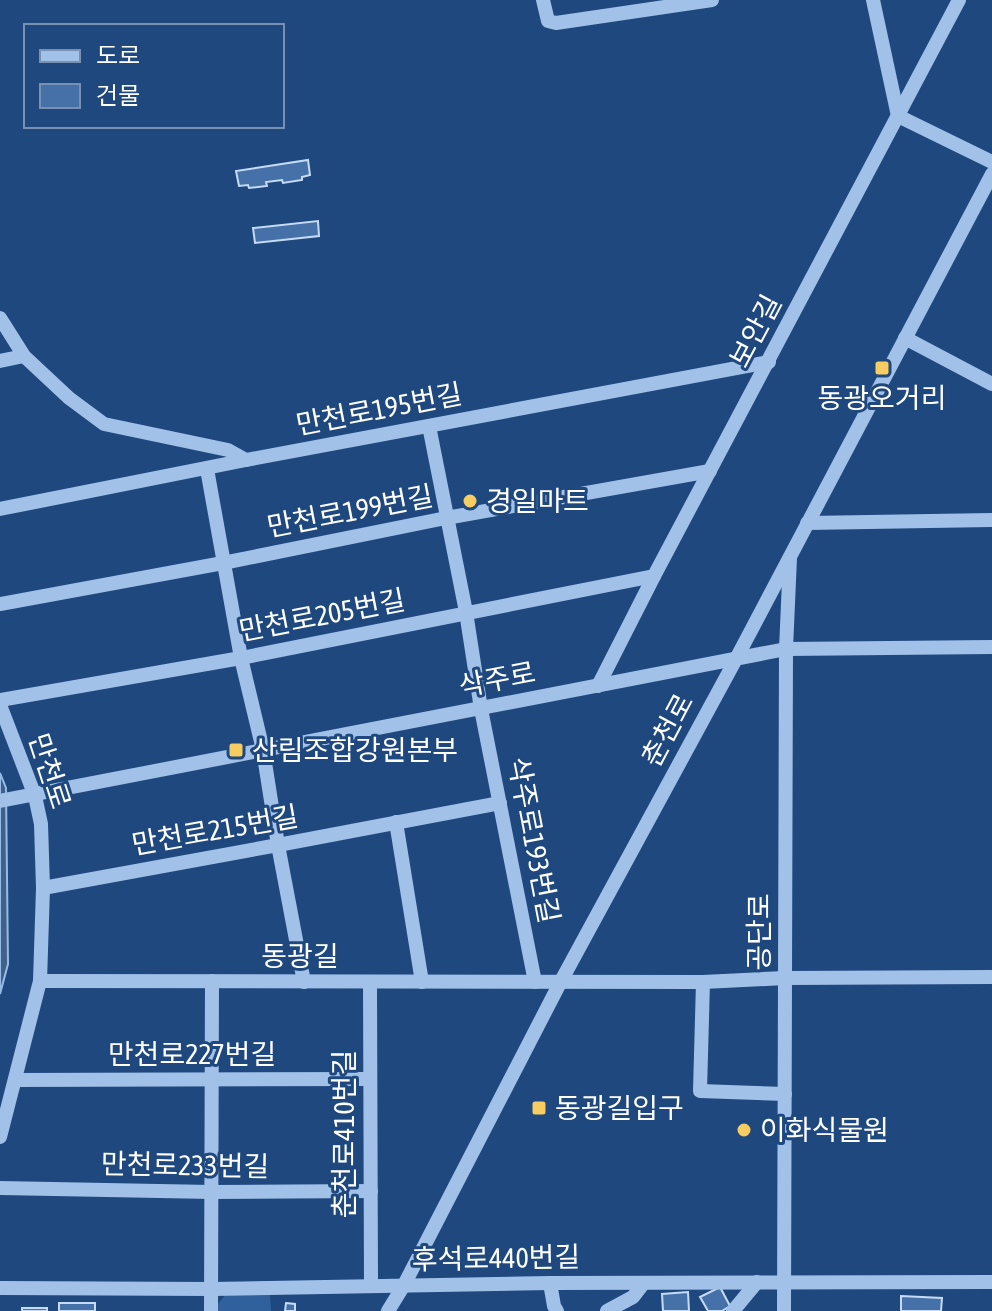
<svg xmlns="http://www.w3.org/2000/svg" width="992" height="1311" font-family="'Asap Condensed','Noto Sans KR',sans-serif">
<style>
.green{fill:#31619c}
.water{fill:#426189;stroke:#95bce9;stroke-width:2}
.building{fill:#4671a8;stroke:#c5dbf6;stroke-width:2}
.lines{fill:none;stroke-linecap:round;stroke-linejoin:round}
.minor{stroke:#a1c1e8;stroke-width:14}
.poi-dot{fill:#f7cc61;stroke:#1e487e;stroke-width:3}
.labels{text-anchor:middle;stroke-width:6;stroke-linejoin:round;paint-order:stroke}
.street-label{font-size:28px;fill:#fff;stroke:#1e487e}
.poi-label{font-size:28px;fill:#fff;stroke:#1e487e;text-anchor:start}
</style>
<rect width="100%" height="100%" fill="#1e487e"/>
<path class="green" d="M227,1293L270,1295L271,1311H217V1305Z"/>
<path class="water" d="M0,773L6,788L8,964L0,994Z"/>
<g class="building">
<path d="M308,160L310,175L302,177V180L283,183L282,180L266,182L267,186L249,188L248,185L239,186L236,171Z"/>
<path d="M318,221L319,236L255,243L253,228Z"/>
<path d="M720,1287L730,1306L722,1311H708L700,1297Z"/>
<path d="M688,1292L689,1311H663L662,1294Z"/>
<path d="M901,1296L942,1298L941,1311H901Z"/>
<rect x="59" y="1303" width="36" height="8"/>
<path d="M286,1303L295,1304V1311H285Z"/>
<rect x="22" y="1308" width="25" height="3"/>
</g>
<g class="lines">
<g class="minor">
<path d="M543,0L548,21L556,23L712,0"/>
<path d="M873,0L898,116L992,162"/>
<path d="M0,318L24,356L69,398L104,424L228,450L246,460"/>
<path d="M905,338L992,384"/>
<path d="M0,361L24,356"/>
<path d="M429,426L466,612L481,709L535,982"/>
<path d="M207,469L241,658L263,750L278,845L304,982"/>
<path d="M0,509L246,460L769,362"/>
<path d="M807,523L992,520"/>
<path d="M0,604L223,563L446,518L710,471"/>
<path d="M598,686L654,576L959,0"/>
<path d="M0,700L241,658L654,576"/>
<path d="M0,705L35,796L41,824L43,888L40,981L0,1137"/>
<path d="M0,801L786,649L992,647"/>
<path d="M396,822L422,982"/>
<path d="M43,888L278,845L500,803"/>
<path d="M40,981L703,982L785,978L992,977"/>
<path d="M370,982L371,1286"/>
<path d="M703,982L700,1091L785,1094"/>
<path d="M15,1080L370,1079"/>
<path d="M0,1188L212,1192L371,1191"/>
<path d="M550,1283L554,1306L557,1311"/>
<path d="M0,1288L212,1289L550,1283L992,1282"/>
<path d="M211,1311L212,981"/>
<path d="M388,1311L404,1285L560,983L736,659L992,174"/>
<path d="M607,1311L633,1297L643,1284"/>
<path d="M733,1311L757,1282"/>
<path d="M784,1311L786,649L790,558"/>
</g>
</g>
<g class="poi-dot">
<rect x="874" y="360" width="16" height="16" rx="4"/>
<circle cx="470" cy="501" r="8"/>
<rect x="228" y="742" width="16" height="16" rx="4"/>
<rect x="531" y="1100" width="16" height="16" rx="4"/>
<circle cx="744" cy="1130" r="8"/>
</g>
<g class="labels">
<g class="street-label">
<text transform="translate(755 331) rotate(-62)" y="10">보안길</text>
<text transform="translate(379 409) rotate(-11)" y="10">만천로195번길</text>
<text transform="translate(350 511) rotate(-11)" y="10">만천로199번길</text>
<text transform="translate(322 615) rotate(-11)" y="10">만천로205번길</text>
<text transform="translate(497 679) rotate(-11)" y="10">삭주로</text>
<text transform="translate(667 730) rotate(-62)" y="10">춘천로</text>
<text transform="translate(50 771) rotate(72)" y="10">만천로</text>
<text transform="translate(215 830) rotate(-10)" y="10">만천로215번길</text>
<text transform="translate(534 840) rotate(79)" y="10">삭주로193번길</text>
<text transform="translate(759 932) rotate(-90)" y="10">공단로</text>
<text x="300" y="966">동광길</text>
<text x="192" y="1064">만천로227번길</text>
<text transform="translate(344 1134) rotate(-90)" y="10">춘천로410번길</text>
<text transform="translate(185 1165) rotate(1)" y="10">만천로233번길</text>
<text transform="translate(496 1258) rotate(-1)" y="10">후석로440번길</text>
</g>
<g class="poi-label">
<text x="882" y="408" text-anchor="middle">동광오거리</text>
<text x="486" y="511">경일마트</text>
<text x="252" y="760">산림조합강원본부</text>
<text x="555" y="1118">동광길입구</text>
<text x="760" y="1140">이화식물원</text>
</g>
</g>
<rect x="24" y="24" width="260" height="104" fill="#1e487e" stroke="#7891b2" stroke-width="2"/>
<rect x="40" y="50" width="40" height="12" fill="#a1c1e8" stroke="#7891b2" stroke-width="2"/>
<text x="96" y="64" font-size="24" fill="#ffffff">도로</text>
<rect x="40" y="84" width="40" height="24" fill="#4671a8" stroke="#7891b2" stroke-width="2"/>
<text x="96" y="104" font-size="24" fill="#ffffff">건물</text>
</svg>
